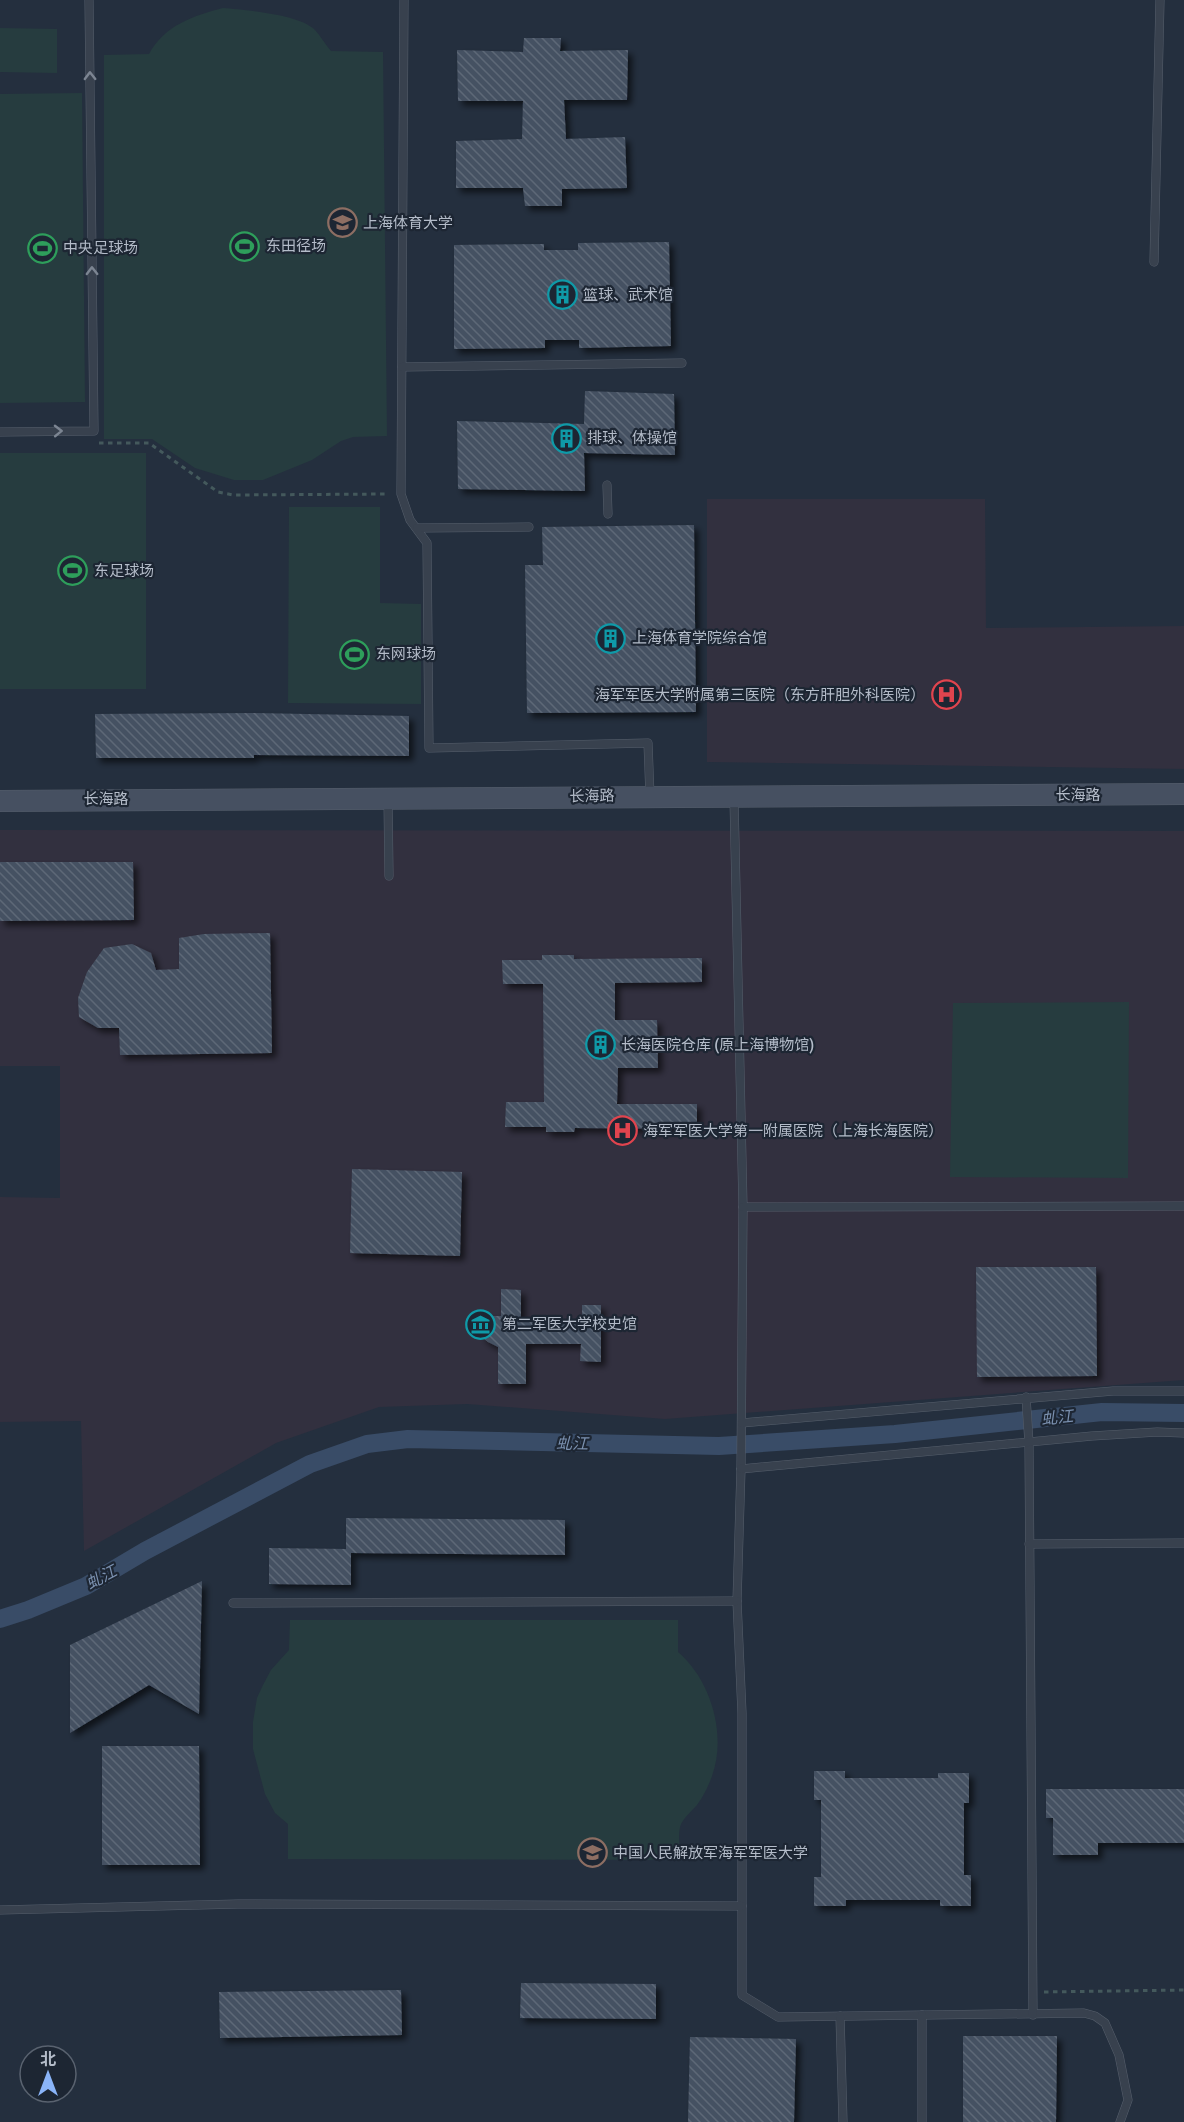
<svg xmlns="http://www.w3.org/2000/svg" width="1184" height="2122" font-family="Signika,'Noto Sans SC',sans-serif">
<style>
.medical{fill:#32303f}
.park{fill:#263c3f}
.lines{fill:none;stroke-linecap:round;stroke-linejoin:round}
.canal{stroke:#394c67;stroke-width:18}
.building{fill:url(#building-back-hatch);filter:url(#shadow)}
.lane-casing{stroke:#565f6c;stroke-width:9}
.secondary-casing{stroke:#565f6c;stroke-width:22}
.path{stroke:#44595c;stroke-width:3;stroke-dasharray:4.5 4.5;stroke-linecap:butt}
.lane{stroke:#38414e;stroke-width:8}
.secondary{stroke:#465061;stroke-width:21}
.oneway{stroke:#7c8592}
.labels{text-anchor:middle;stroke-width:4.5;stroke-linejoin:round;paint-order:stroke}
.poi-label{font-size:15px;fill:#b4bcc9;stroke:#1d2633;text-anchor:start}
.street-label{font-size:15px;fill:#b4bcc9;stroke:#1d2633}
.water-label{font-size:16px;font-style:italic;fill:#7c92b1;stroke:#1d2633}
</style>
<defs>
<pattern id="building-back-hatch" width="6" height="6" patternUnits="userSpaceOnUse" patternTransform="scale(1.5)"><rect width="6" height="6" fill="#455162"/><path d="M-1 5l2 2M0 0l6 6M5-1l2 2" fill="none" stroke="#5d6877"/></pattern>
<filter id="shadow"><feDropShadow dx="4.5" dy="4.5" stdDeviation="3" flood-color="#0009"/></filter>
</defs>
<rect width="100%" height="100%" fill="#242f3e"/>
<g class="medical">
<path d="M707,499H985L986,628L1184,626V769L707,762Z"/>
<path d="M0,830L1184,831V1380L665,1419L467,1404L379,1407L276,1443L84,1551L81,1421L0,1422V1197L60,1198V1066H0Z"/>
</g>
<g class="park">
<path d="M223,8C245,10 298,14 314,29C320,35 325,44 331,51L383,52L387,436L353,437L341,441L312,460L263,480H234L195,468L152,439H104V55L149,54C165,25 193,16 223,8Z"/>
<path d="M0,28L57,29V73L0,72Z"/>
<path d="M82,93L85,402L0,403V94Z"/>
<rect x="0" y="453" width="146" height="236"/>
<path d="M289,507H380V603L421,604V704L288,703Z"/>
<path d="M1129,1002L1128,1178L950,1177L953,1003Z"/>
<path d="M290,1620H678V1652C711,1680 727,1735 712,1776C709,1785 703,1797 697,1805C692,1811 682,1819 680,1827C678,1837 680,1850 680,1860L288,1859V1824L275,1813L265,1794L253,1749V1722L257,1698L263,1685L271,1670L289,1650Z"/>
</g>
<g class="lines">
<path class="canal" d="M0,1619L28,1610L86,1586L145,1551L310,1464L367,1444L408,1439L719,1446L895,1434L1102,1412L1184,1413"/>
</g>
<g class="building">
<path d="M524,38H561L560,51L628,50L627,100H564L566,139L625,137L627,188L562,189V206H525L523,188H456V141L522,139L523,101H458L457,50L523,52Z"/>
<path d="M669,242L671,346L579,348V340H545V348L454,349V245L544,244V250H578V243Z"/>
<path d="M585,391L674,394L675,455L584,453L585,491L458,489L457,421L584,424Z"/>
<path d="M694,525L696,712L527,713L525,565H543L542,527Z"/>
<path d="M254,713L409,716V756L254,755V758H96L95,714Z"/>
<path d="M0,862H133L134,920L0,921Z"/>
<path d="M270,933L272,1053L120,1055L119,1028H98L79,1017L78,998L87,972L104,948L132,944L151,953L156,970L179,969V938L204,934Z"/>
<path d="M542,955H574V959L702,958V982L615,983V1020H657L658,1068H618L617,1104H697V1129L575,1128L574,1132H546V1127H505L506,1102H544L543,984H503L502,960H542Z"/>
<path d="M352,1169L462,1172L460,1256L350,1253Z"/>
<path d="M976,1267H1096L1097,1376L977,1377Z"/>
<path d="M501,1289L521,1290V1322H582V1305H601V1362L580,1361L581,1344H526V1384H498V1347L488,1342L482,1337L480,1325L487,1316H501Z"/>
<path d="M346,1518L565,1520V1555L351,1553V1585L269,1584V1548L346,1549Z"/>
<path d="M202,1581L199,1714L149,1685L70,1733V1645Z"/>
<path d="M102,1746H199L200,1865H102Z"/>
<path d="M814,1771H845V1778H938V1773H969V1803H964V1875H971V1906H940V1900H846V1906H814V1877H821V1800H814Z"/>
<path d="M1046,1789H1184V1843H1098V1855H1053V1818H1046Z"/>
<path d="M521,1983L656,1984V2019L520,2018Z"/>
<path d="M401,1990L402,2035L220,2038L219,1992Z"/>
<path d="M963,2036H1057L1056,2122H963Z"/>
<path d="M690,2037L796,2039L794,2122H688Z"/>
</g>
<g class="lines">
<defs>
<g id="lane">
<path d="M404,0L401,494L410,520L427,543L429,748L648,743L650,796"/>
<path d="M1154,262L1160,0"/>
<path d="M402,367L682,363"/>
<path d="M0,432L94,431L89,0"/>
<path d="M607,485L608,514"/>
<path d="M417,528L529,527"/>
<path d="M388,799L389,876"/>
<path d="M734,799L743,1207L741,1469L737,1601L742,1713V1995L778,2017L1084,2013L1095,2016L1105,2023L1119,2055L1128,2100L1120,2122"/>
<path d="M743,1207L1184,1206"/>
<path d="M1026,1397L1029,1443L1033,2015"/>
<path d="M742,1423L1113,1391H1184"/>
<path d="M741,1469L1092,1436L1157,1432L1184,1433"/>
<path d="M1029,1544L1184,1543"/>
<path d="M233,1603L737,1601"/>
<path d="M0,1910L238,1904L742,1906"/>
<path d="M922,2015V2122"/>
<path d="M840,2016L843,2122"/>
</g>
<path id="secondary" d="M0,801L1184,794"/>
</defs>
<use href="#lane" class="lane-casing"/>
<use href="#secondary" class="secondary-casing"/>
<g class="path">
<path d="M99,443H149L218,492L233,495L388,494"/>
<path d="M1044,1992L1184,1990"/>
</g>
<use href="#lane" class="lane"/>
<use href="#secondary" class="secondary"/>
</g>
<defs><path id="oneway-chevron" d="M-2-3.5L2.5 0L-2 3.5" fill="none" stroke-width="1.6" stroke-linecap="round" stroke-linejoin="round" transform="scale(1.5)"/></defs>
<g class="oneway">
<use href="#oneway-chevron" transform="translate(90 76) rotate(-91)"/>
<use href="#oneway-chevron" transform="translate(92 271) rotate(-91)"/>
<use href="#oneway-chevron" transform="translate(58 431) rotate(-1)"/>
</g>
<defs>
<symbol id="university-ring" viewBox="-11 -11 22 22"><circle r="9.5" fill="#1d2633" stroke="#8d6e63" stroke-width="1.5"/><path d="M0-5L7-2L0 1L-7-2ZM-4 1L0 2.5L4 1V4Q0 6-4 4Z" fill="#8d6e63"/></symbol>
<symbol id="stadium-ring" viewBox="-11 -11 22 22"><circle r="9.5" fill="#1d2633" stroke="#2e9e5b" stroke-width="1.5"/><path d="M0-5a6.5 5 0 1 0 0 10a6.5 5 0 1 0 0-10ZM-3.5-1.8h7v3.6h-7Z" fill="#2e9e5b"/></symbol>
<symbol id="building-ring" viewBox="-11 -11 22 22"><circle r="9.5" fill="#1d2633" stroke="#0f9aa8" stroke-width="1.5"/><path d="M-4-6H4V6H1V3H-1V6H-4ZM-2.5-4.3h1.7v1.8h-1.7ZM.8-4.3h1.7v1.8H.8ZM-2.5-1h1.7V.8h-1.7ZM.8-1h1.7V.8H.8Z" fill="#0f9aa8"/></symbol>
<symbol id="hospital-ring" viewBox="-11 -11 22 22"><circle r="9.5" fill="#1d2633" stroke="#e0444e" stroke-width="1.5"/><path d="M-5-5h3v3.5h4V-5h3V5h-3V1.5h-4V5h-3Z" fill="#e0444e"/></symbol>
<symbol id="museum-ring" viewBox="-11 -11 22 22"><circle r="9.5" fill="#1d2633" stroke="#0f9aa8" stroke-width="1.5"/><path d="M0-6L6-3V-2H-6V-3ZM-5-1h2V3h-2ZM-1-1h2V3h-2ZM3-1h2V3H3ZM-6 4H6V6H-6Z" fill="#0f9aa8"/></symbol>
</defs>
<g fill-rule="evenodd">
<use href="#university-ring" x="326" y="206" width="33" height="33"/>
<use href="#stadium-ring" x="228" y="230" width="33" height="33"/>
<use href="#stadium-ring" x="26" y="232" width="33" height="33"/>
<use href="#building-ring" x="546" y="278" width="33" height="33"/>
<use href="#building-ring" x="550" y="422" width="33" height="33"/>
<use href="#stadium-ring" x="56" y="554" width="33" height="33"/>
<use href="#building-ring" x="594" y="622" width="33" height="33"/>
<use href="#stadium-ring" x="338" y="638" width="33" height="33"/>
<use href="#hospital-ring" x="930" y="678" width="33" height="33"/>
<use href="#building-ring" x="584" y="1028" width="33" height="33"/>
<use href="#hospital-ring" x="606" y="1114" width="33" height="33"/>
<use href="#museum-ring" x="464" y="1308" width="33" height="33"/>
<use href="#university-ring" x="576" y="1836" width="33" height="33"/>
</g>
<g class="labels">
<g class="poi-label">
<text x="363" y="228">上海体育大学</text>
<text x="266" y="251">东田径场</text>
<text x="63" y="253">中央足球场</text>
<text x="583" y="300">篮球、武术馆</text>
<text x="587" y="443">排球、体操馆</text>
<text x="94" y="576">东足球场</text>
<text x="632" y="643">上海体育学院综合馆</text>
<text x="376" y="659">东网球场</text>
<text x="925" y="700" text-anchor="end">海军军医大学附属第三医院（东方肝胆外科医院）</text>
<text x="621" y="1050">长海医院仓库 (原上海博物馆)</text>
<text x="643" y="1136">海军军医大学第一附属医院（上海长海医院）</text>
<text x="502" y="1329">第二军医大学校史馆</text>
<text x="613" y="1858">中国人民解放军海军军医大学</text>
</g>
<g class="street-label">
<text x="1078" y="800">长海路</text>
<text transform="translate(592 796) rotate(-1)" y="5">长海路</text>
<text x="106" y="804">长海路</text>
</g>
<g class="water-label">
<text transform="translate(1057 1417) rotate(-6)" y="6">虬江</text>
<text transform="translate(572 1443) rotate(1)" y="6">虬江</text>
<text transform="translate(101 1577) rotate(-28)" y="6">虬江</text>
</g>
</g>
<g transform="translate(48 2074)"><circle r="28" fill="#1d2633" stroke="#59626f" stroke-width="1.5"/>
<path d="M0-4.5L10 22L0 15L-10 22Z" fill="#8ab4f8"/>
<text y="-9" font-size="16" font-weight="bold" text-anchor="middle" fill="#b4bcc9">北</text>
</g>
</svg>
